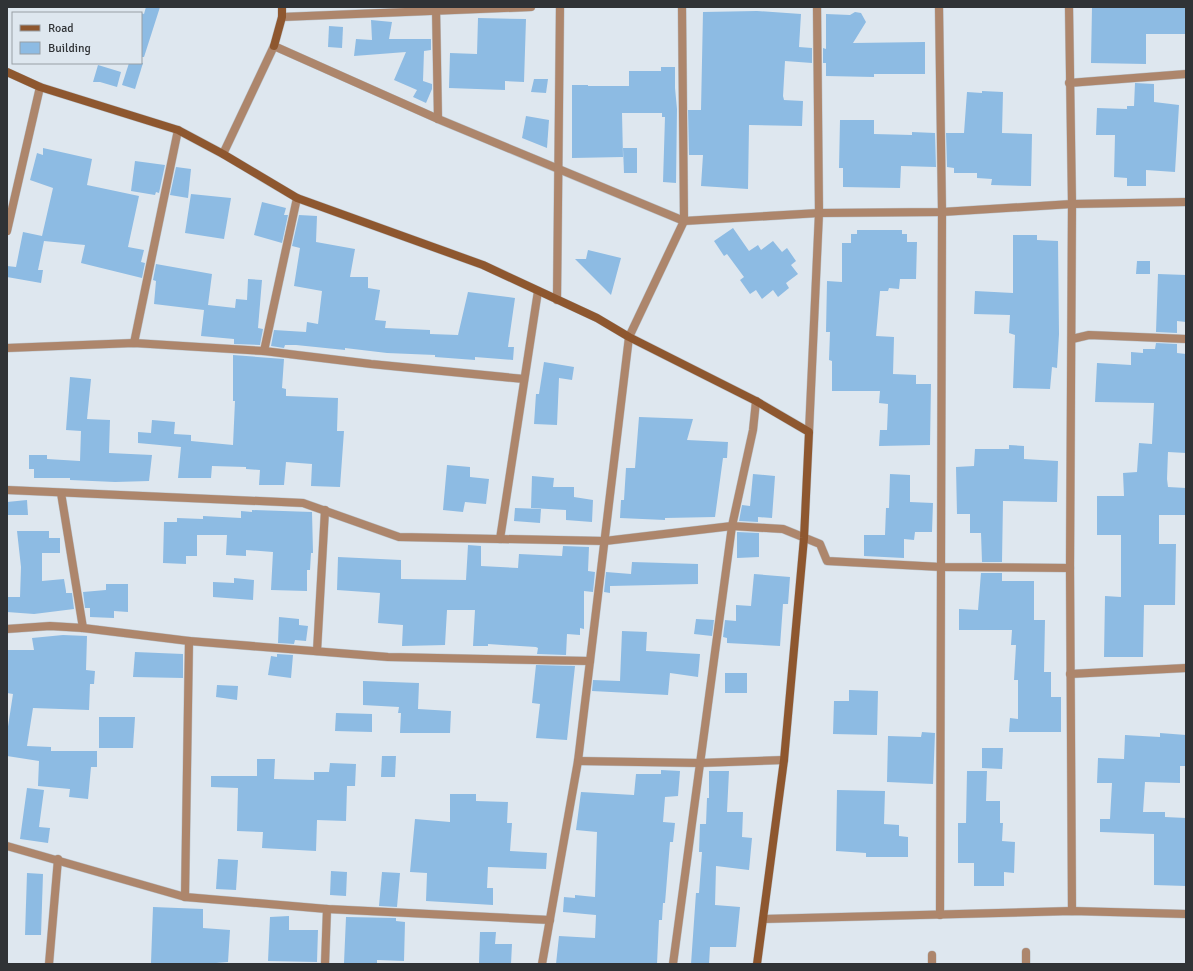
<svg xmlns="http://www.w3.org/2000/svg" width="1193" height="971" font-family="Signika,sans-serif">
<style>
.building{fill:#8dbbe3}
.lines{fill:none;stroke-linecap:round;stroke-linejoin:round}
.street-casing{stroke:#bbc3ca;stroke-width:9}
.secondary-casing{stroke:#bbc3ca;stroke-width:9}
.street{stroke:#ad866c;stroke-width:8}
.secondary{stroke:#8e572f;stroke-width:8}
</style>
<rect width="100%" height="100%" fill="#dee7ef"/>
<g class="building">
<path d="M146,7H160L144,57H141V13L144,14Z"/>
<path d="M1092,7H1186V34H1146V64L1091,63Z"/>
<path d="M757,11L801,14L799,47L812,48V63L785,61L783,96L784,100L803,101L802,126L749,125L748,189L701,186L703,155H689L688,110H701L703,12Z"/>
<path d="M855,12L861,13L866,22L853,43L925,42V74H874V77L826,76V63H823V48L826,49V14L850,15Z"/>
<path d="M478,18L526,19L524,82L505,81V90L449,88L450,53L477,54Z"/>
<path d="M371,20L392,22L389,39H431V50L424,51L423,81L432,84V89L426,103L413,97L417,90L394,80L406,52L354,56L356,39L372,40Z"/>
<path d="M329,26L343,27L342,48L328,47Z"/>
<path d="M129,63H143L135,89L122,85Z"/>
<path d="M98,65L121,72L117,87L100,82H93Z"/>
<path d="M661,67H675V88L677,109L676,183L663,182L665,117H662V113H622L623,157L572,158V85H588V86H629V71H661Z"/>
<path d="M534,79H548L546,93L531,92Z"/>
<path d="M1135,83L1154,84V102L1179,105L1175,172L1146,170V186H1127V178L1114,177L1115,135H1096L1097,108L1127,109V106H1134Z"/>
<path d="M982,91L1003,92L1002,133L1032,134L1031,186L991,185L992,179L977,178V173H954V168L947,167L946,133H964L967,92L982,93Z"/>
<path d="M526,116L549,120L547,148L522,138Z"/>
<path d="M840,120H874V134L912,135V132L935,133L936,167L901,166L900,188L843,187V168H839Z"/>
<path d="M43,148L92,159L87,185L139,196L128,247L144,250L141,262L145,263L142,278L81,263L85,245L44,241L38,270H43L41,283L7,277V266L16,267L23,232L42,236L53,188L30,180L37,153L43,155Z"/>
<path d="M623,148H637V173H624Z"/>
<path d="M135,161L165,165L159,193L156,192L155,195L131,191Z"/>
<path d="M176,167L191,169L188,198L170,195Z"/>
<path d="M191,194L231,198L224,239L185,233Z"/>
<path d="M262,202L286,208L284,215H288L282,243L254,235Z"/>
<path d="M299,215L317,216L316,242L355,249L350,277H368V288L380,290L375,320L386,321L385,328L430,330V334L458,335L468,292L515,298L508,347H514L513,360L475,357V360L435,357V355L387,353L345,348V350L296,345H285L284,348L271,346L274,330L306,332L307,322L318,324L322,291L294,286L300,248L292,246Z"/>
<path d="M733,228L749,251L758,245L761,250L773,241L782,252L787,248L796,261L791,265L798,274L786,283L789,288L778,297L773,290L762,299L756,290L750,294L740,280L744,277L727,254L724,256L714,241Z"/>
<path d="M857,230H902V234H907V242H917L916,279H900L899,289L889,288L888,291H880L876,336L894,337L893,374L916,375V384H931L930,445L879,446L880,430H887L888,404L879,403L880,391H832V361L829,360L830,332H826L827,281L842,282V243H851V234H857Z"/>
<path d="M1013,235H1037V240L1058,241L1059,334L1057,368L1052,367L1050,389L1013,388L1015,335L1009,333L1010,315L974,314L975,291L1013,293Z"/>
<path d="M588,250L621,258L611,295L575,259H586Z"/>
<path d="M1137,261H1150V274H1136Z"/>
<path d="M156,264L212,274L208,305L235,308L236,299L247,300L248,279L262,280L258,328L263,329L260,345L234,344V339L201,336L204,310L154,304L156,281L153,280Z"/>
<path d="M1158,274L1186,275V322L1177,321V333L1156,332Z"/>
<path d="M1156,343L1177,344V353L1186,354V453L1168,452L1167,479L1168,487L1186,488V515H1159V544H1176L1175,605H1144L1143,657H1104L1105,596L1121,597V535H1097V496H1124L1123,473L1137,472L1139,443L1152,444L1154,403L1095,402L1097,363L1131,365V352L1143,353V349H1155Z"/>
<path d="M233,355L284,359L282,388L286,389V396L338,398L337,431H344L340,487L311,486L312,464L286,462L284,485H259L260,470L246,469V467L212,466L211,478H178L181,447L138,443V432L151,433L152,420L175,422L174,434L191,435V441L233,445L235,401H233Z"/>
<path d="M544,362L574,367L572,380L559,378L557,425L534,424L536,394H539Z"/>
<path d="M70,377L91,379L87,419L110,420L109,453L152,455L149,481L115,482L70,480V478H34V469H29V455H47V459L80,461L81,431L66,430Z"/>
<path d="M639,417L693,419L687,440L728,442L727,458H723L715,517L665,518V520L620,518L621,500H624L626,468H635Z"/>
<path d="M1009,445L1024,446V459L1058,461L1057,502L1003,501L1002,562H982L981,533H970V514H957L956,467L974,466L975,449H1009Z"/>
<path d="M447,465L470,467V477L489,479L486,504L465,502L463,512L443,510Z"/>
<path d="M753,474L775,476L772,518L758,517V522L739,521L742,505L750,506Z"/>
<path d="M890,474L910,475V502L933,503L932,532H915L914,540L904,539V558L864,556V535H885L886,508H889Z"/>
<path d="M532,476L554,478L553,487H574V497L593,500L592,522L566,520V510L531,508Z"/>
<path d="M27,500L28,515H7V502Z"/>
<path d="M515,508L541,509L540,523L514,521Z"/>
<path d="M252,510L312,512L313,553H311L310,570H307V591L271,590L273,552L246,550V556L226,555L227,535H197V556H186V564L163,563L164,522H177V518L203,519V516L241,518V511L252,512Z"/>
<path d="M17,531H49V538H60V553H42V581L64,579L66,591V593H72L74,609L34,614L7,612V597H20L21,567Z"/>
<path d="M737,532L759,533V557L737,558Z"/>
<path d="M468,545L481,546V566L518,568L519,554L562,556L563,546L589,547L588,571L595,572L593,592L584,591V629L580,628V635L567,634L566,655L537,654L538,648L536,647L488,644V646H473L475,610H447L445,645L402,646L403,625L378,623L380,593L337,590L338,557L401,560V579L466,580Z"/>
<path d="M632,562L698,564V584L610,586V593L604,592L606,572L631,574Z"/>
<path d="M981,573H1002V581H1034V620H1045L1044,672H1051V697H1061V732H1009L1010,718L1018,719V680H1014L1016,645H1011L1012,630H959V609L978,610Z"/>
<path d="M754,574L790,577L788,604H783L780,646L727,643V638L723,637L725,620L736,621V605L751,606Z"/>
<path d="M234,578L254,580L253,600L213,597V582L234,583Z"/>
<path d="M106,584H128V612L114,611V618L90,617V608H85L83,592L106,590Z"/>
<path d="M279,617L299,619V625L308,626L306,641L295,640L294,644L278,643Z"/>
<path d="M696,619L714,620L712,636L694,634Z"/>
<path d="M622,631L647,632L646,651L700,654L698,677L670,673L668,695L592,691L593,680L620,681Z"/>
<path d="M63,635L87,636L86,670L95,671L94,684H90L89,710L33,708L27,746L51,747V751H97V767H91L88,799L69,797L70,789L38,786L39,761L7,756V733L13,694L7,693V650H34L32,638Z"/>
<path d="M135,652L183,654V678L133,677Z"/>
<path d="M277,654L293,655L291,678L268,675L271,656L277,657Z"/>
<path d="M536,665L575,666L567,740L536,738L540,704L532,703Z"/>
<rect x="725" y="673" width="22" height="20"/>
<path d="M363,681L419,683L418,709L451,711L450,733H400L401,713H398L399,707L363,705Z"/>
<path d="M217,685L238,686L237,700L216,697Z"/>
<path d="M849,690L878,691L877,735L833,734L834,701H849Z"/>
<path d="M336,713L372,714V732L335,731Z"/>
<path d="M99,717H135L133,748H99Z"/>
<path d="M922,732L935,733L933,784L887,782L888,736L921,737Z"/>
<path d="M1160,733L1186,735V766H1180V783L1145,782L1143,812H1165V817L1186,818V886L1154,885V834L1100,832V819H1110L1112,783H1097L1098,758L1124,759L1125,735L1160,737Z"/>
<path d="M982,748H1003L1002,769L982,768Z"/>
<path d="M382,756H396L395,777H381Z"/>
<path d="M257,759H275L274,779L314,780V772H329L330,763L356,764L355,786H347L346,821L317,820L316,851L262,848L263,832L237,831L238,788L211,787V776H257Z"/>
<path d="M661,770L680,771L678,796L665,797L663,822L675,823L673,842H670L665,903H663L662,920H659L657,964H556L559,936L595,938L596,915L563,912L564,897L575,898V895L595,897L597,832L576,830L581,792L634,795L636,774H661Z"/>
<path d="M709,771H729L727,812H743L742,837L752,838L749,870L716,866L715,905L740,907L736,947H710L709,964H691L696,893H699L702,852H699L700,824H706L707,798H709Z"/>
<path d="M967,771H987L986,801H1000V823H1003L1002,841L1015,842L1014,873L1004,872V886H974V863H958V823H966Z"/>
<path d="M27,788L44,790L39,827L50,828L48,843L20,839Z"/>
<path d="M837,790L885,791L884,824L899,825V836L908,837V857H866V853L836,851Z"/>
<path d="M450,794H476V801L508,802L507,823H512L510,851L547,853L546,869L488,867L487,888H493V905L426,901L427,873L410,872L415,819L450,822Z"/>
<path d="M218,859L238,860L236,890L216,889Z"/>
<path d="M331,871L347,872L346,896L330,895Z"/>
<path d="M382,872L400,873L397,907L379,906Z"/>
<path d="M27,873L43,874L41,935H25Z"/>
<path d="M153,907L203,909V928L230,930L228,962L204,964L151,963Z"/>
<path d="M289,916V930H318L317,962L268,961L270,917Z"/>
<path d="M346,917L396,918V921L405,922L404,961L377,960V964L344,963Z"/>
<path d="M480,932H496L495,944H512L511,964H479Z"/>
</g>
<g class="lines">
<defs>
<g id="street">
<path d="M939,7L942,212L940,915"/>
<path d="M1069,7L1072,204L1070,568L1072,911"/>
<path d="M436,8L438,119"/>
<path d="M282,17L531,7"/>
<path d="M1069,83L1186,74"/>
<path d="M223,154L274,46L438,119L684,221L819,213L942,212L1072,204L1186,202"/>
<path d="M7,231L40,87"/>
<path d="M557,300L560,7"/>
<path d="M1072,339L1089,335L1186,339"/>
<path d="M134,343L178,130"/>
<path d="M7,348L134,343L264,351L371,364L524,379"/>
<path d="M264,351L297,198"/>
<path d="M809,432L819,213L817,7"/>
<path d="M7,490L303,503L399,537L605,541L732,526L783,529L820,544L827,561L941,567L1070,568"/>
<path d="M61,493L83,628"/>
<path d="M500,539L538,291"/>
<path d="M7,629L50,626L83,628L189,641L388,657L590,661"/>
<path d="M317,651L325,510"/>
<path d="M1070,674L1186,668"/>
<path d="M578,761L700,763L784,760"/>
<path d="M7,846L185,897L327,909L550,920"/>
<path d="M185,897L189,641"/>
<path d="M763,919L1072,911L1186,914"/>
<path d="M932,955V964"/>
<path d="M49,964L58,859"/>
<path d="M325,964L327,909"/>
<path d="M542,964L578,761L629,337L684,221L682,7"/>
<path d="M673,964L732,526L753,430L756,401"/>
<path d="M1026,964V952"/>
</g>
<g id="secondary">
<path d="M274,46L282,17V7"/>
<path d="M7,72L40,87L178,130L223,154L297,198L483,265L597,318L629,337L756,401L809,432L804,538L784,760L757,964"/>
</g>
</defs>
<use href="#street" class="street-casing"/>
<use href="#secondary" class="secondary-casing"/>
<use href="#street" class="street"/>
<use href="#secondary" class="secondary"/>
</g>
<rect width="1193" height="971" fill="none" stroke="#303336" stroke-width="16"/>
<rect x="12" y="12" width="130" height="52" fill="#dee7ef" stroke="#989fa5"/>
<rect x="20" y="25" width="20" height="6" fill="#8e572f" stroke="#989fa5"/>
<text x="48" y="32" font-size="12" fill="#303336">Road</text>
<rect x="20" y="42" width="20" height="12" fill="#8dbbe3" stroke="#989fa5"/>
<text x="48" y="52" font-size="12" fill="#303336">Building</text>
</svg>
